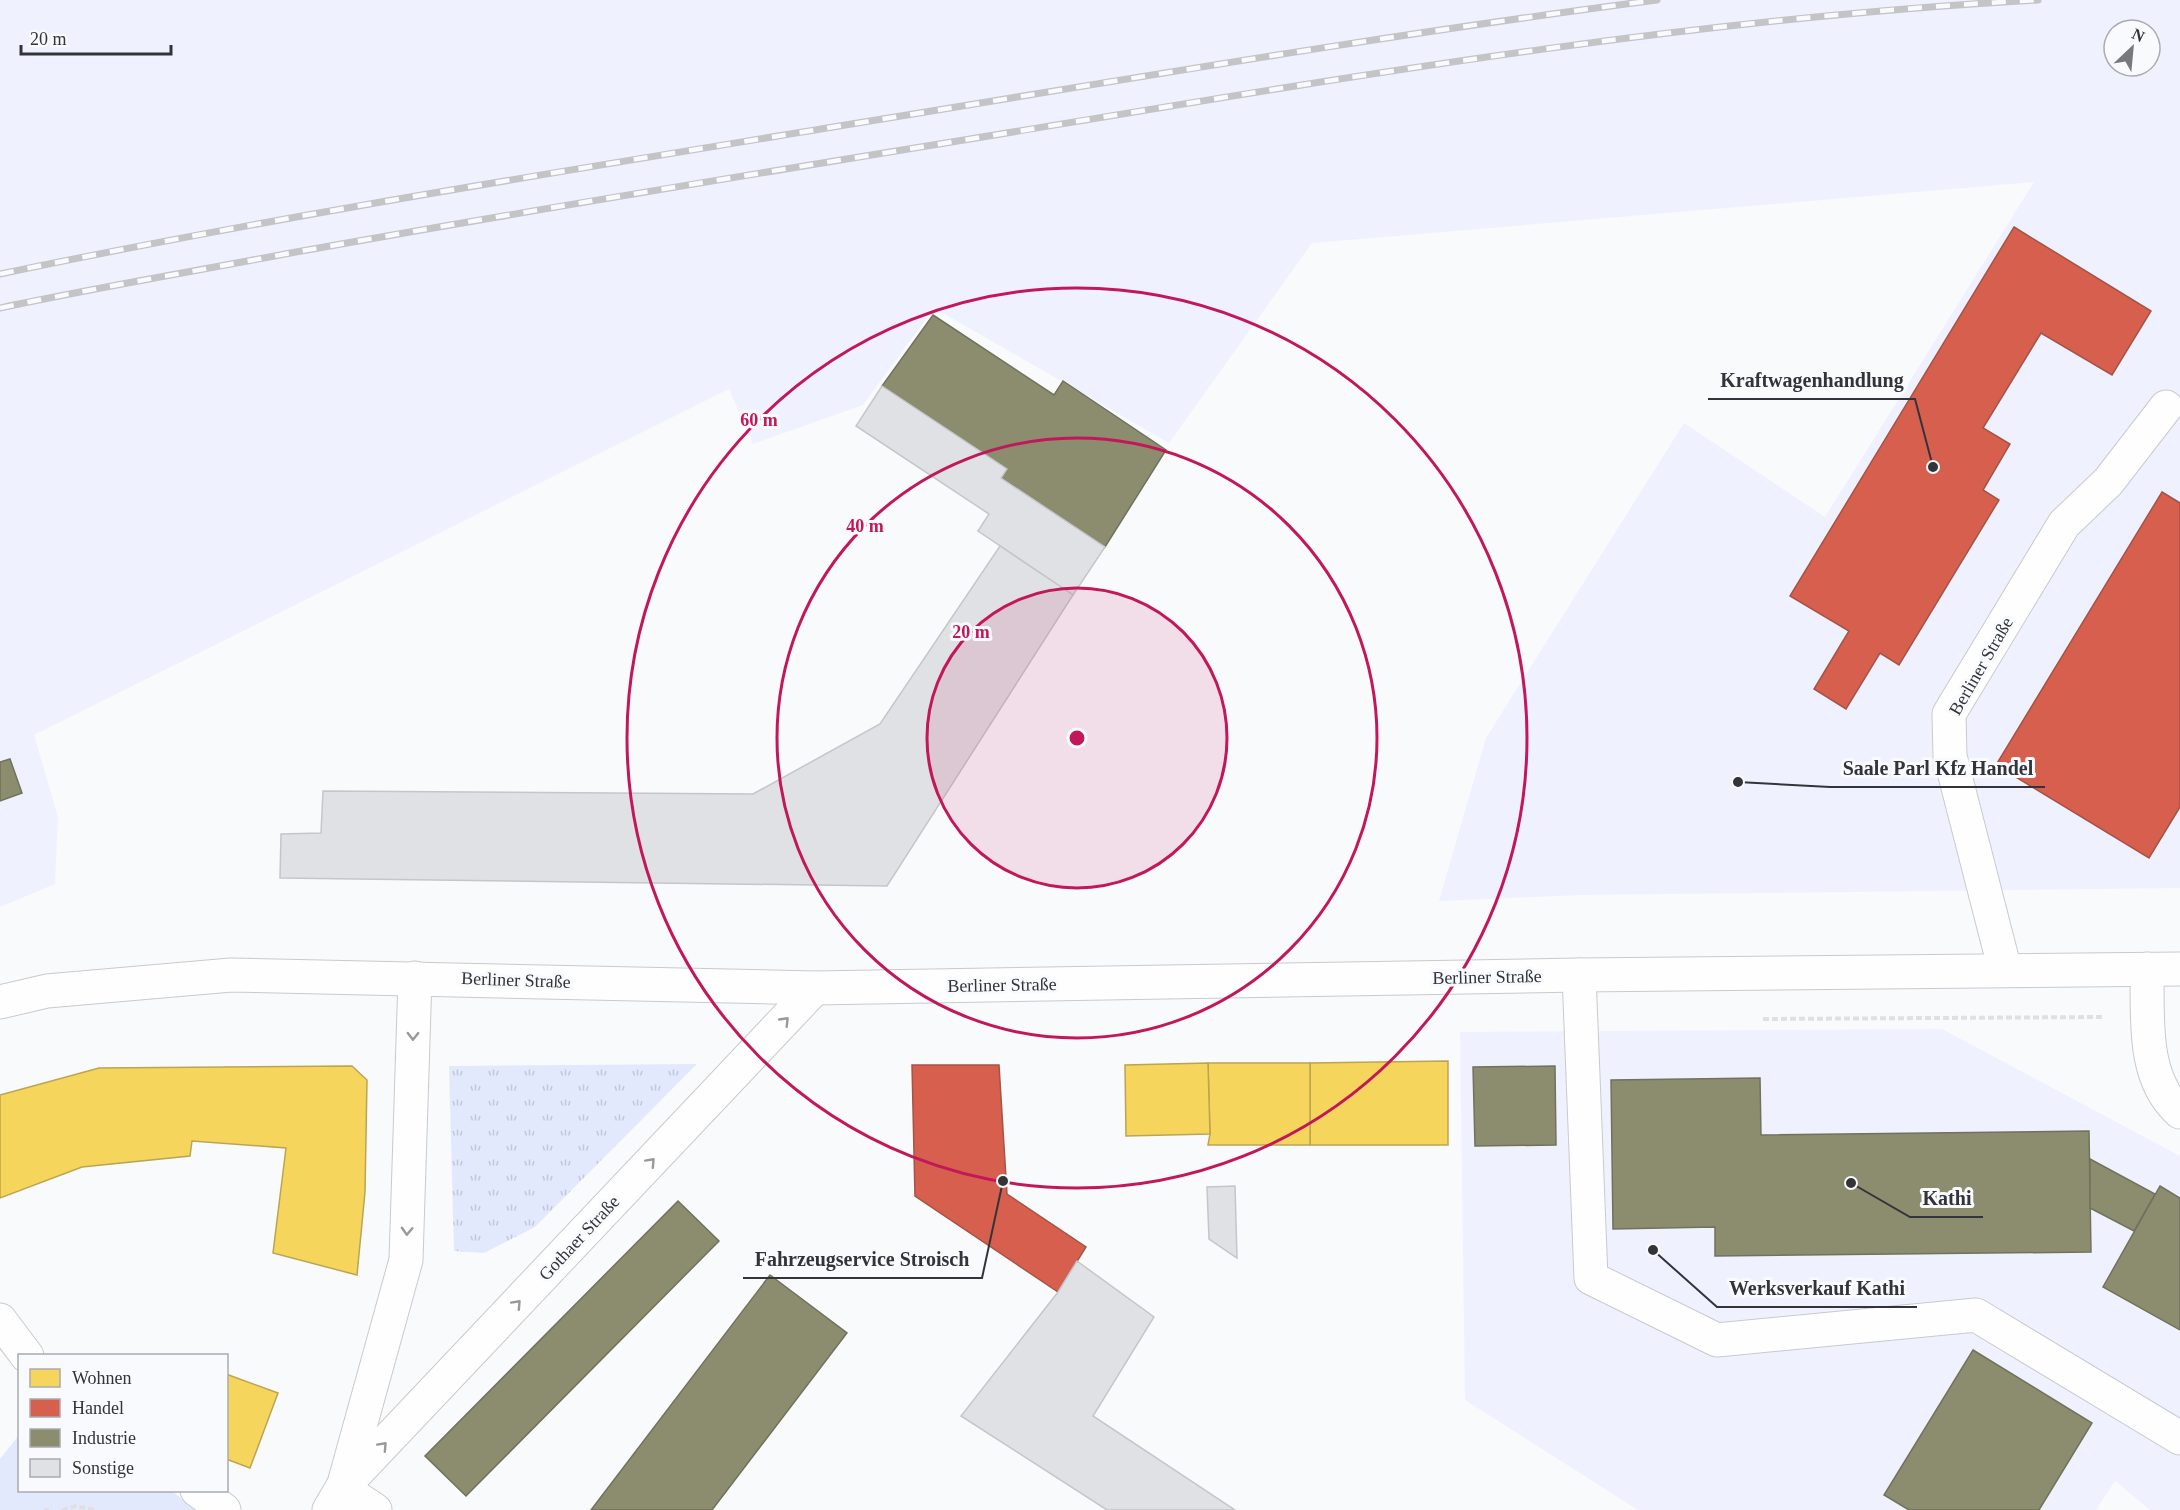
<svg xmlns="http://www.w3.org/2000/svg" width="2180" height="1510" font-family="Georgia,serif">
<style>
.built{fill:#eff2fe;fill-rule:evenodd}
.grass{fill:url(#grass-tufts)}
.green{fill:#e2e9fc}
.homes{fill:#f6d55c;stroke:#bba552;stroke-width:1.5}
.shops{fill:#d6604d;stroke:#a55347;stroke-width:1.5}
.industry{fill:#8c8c6e;stroke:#71725e;stroke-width:1.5}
.building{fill:#dfe1e4;stroke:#c5c6c9;stroke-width:1.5}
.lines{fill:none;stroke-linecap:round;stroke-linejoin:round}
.minor-casing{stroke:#c8cacd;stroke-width:35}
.path{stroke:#e0e0e2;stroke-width:4;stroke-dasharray:6 3;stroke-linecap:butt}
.minor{stroke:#fefeff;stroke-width:33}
.rail-casing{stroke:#c4c4c6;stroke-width:7}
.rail{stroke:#f8fafd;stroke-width:4.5;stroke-dasharray:14;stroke-linecap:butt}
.oneway{stroke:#98999c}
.ring{fill:none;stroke:#c2185b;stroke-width:3}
.labels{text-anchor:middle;stroke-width:6;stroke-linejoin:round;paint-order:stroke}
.street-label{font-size:18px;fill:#32343a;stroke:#f8fafd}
.centre{fill:#c2185b;stroke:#f8fafd;stroke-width:3}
.ring-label{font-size:18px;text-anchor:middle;font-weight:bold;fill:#c2185b;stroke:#f8fafd;stroke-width:6;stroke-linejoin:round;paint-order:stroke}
.leader{fill:none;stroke:#32343a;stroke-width:2}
.callout-dot{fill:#32343a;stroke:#f8fafd;stroke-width:2}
.callout-label{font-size:20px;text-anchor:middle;font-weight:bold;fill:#32343a;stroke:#f8fafd;stroke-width:6;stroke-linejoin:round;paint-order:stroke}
</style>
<defs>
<pattern id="grass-tufts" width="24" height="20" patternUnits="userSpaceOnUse" patternTransform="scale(1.5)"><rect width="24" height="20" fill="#e2e9fc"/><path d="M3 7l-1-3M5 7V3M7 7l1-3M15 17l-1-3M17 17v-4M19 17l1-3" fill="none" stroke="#c2c8d9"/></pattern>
</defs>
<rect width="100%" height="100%" fill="#f9fafc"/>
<g class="built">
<path d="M0,0H2180V888L1581,895L1439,901L1486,738L1684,423L1825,517L2034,182L1312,243L1169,443L934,308L863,405L753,444L729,389L34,735L58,817L55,884L0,907ZM2114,30H2150V66H2114Z"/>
<path d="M1942,1029L2180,1156V1510H2150L2115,1481L2096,1510H1638L1465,1400L1460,1032Z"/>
</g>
<path class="grass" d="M697,1064L535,1227L484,1253L454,1251L449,1066Z"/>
<path class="green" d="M19,1435L20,1490L172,1491L195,1510H0V1459Z"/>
<g class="homes">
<path d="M1448,1061V1145H1310V1063Z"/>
<path d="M1208,1063H1310V1145H1208L1210,1134Z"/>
<path d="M1208,1063L1210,1134L1126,1136L1125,1065Z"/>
<path d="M352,1066L367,1080L365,1192L357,1275L273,1253L286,1148L192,1141L190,1156L82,1167L0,1198V1095L99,1068Z"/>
<path d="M226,1374L278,1393L250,1468L226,1459Z"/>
</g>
<g class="shops">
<path d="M2014,227L2151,311L2112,375L2041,333L1983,428L2010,444L1983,490L1999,500L1899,665L1880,653L1846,709L1814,689L1849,631L1790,596Z"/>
<path d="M2162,492L2180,503V807L2149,858L1996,765Z"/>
<path d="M912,1065H999L1007,1194L1086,1247L1058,1292L915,1196Z"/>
</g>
<g class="industry">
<path d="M933,315L1054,395L1063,381L1166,450L1105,547L1001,478L1007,469L882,386Z"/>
<path d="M10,759L22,793L0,801V762Z"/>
<path d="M1555,1066L1556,1145L1475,1146L1473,1067Z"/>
<path d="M1760,1078L1761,1135L2089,1131L2091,1252L1715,1256V1227L1613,1229L1611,1080Z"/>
<path d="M2090,1159L2155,1194L2134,1231L2090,1208Z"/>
<path d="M2160,1186L2180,1198V1330L2103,1287Z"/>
<path d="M678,1201L719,1241L466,1496L425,1456Z"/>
<path d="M770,1275L847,1333L712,1510H591Z"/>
<path d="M1973,1350L2092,1423L2039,1510H1909L1884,1495Z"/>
</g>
<g class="building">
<path d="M882,386L1007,469L1001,478L1105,547L1073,595L978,531L989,514L856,426Z"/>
<path d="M1000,546L1073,595L887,886L280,878L281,834L321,833L323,791L753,794L880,724Z"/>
<path d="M1235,1186L1237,1258L1209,1239L1207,1187Z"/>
<path d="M1077,1261L1154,1317L1093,1416L1235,1510H1107L961,1416L1058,1292Z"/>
</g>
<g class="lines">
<defs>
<g id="minor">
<path d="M2147,969C2148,1015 2141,1078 2180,1112"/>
<path d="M2005,970L1950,756L1949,714L2064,524L2108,482L2166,407"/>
<path d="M1579,975L1591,1278L1717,1340L1976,1315L2180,1438"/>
<path d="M0,1002L47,991L231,975L815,988L1579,975L2180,969"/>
<path d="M0,1320L27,1356"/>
<path d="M344,1484L406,1260L415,978"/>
<path d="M342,1488L375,1510"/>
<path d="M197,1490L224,1510"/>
<path d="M329,1510L342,1488L815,988"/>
</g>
</defs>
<use href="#minor" class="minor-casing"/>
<g class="path">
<path d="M1763,1019L2103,1017"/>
<path d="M44,1510H49"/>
<path d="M62,1510L76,1506L95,1510"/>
</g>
<use href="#minor" class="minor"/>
<defs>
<g id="rail">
<path d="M0,274C278,216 559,172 839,126C1112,82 1383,35 1657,0"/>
<path d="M0,308C95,288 190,272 285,254C513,213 741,176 970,139C1324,81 1679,19 2038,0"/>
</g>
</defs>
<use href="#rail" class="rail-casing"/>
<use href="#rail" class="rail"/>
</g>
<defs><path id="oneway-chevron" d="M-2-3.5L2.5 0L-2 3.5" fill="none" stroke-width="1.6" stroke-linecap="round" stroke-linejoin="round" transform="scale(1.5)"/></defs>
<g class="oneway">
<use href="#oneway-chevron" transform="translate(785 1021) rotate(-46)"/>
<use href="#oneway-chevron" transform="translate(413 1036) rotate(91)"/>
<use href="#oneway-chevron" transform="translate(651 1162) rotate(-47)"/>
<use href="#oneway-chevron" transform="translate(407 1231) rotate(92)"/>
<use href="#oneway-chevron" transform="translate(517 1304) rotate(-47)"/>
<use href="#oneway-chevron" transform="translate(383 1446) rotate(-47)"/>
</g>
<circle cx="1077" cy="738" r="150" fill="#c2185b" fill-opacity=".12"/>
<g class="ring">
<circle cx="1077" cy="738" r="150"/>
<circle cx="1077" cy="738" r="300"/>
<circle cx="1077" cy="738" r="450"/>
</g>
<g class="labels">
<g class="street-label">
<text transform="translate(1981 666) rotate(-60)" y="6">Berliner Straße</text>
<text transform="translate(1487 977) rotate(-1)" y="6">Berliner Straße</text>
<text transform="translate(516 980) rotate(2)" y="6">Berliner Straße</text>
<text transform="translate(1002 985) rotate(-1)" y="6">Berliner Straße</text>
<text transform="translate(579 1238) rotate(-47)" y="6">Gothaer Straße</text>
</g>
</g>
<circle cx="1077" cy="738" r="9" class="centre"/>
<g class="ring-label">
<text x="759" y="426">60 m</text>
<text x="865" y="532">40 m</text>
<text x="971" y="638">20 m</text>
</g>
<path class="leader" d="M1933 467L1915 399H1708M1738 782L1830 787H2045M1851 1183L1910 1217H1983M1003 1181L982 1278H743M1653 1250L1717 1307H1917"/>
<g class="callout-dot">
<circle cx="1933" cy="467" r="6"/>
<circle cx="1738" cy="782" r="6"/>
<circle cx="1851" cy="1183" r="6"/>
<circle cx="1003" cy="1181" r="6"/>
<circle cx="1653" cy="1250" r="6"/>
</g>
<g class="callout-label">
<text x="1812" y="387">Kraftwagenhandlung</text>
<text x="1938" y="775">Saale Parl Kfz Handel</text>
<text x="1947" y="1205">Kathi</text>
<text x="862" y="1266">Fahrzeugservice Stroisch</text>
<text x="1817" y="1295">Werksverkauf Kathi</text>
</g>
<rect x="18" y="1354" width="210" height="138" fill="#f8fafd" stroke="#a9abaf" stroke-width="1.5"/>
<rect x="30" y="1369" width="30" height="18" fill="#f6d55c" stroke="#a9abaf" stroke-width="1.5"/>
<text x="72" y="1384" font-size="18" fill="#32343a">Wohnen</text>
<rect x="30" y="1399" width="30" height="18" fill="#d6604d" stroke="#a9abaf" stroke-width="1.5"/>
<text x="72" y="1414" font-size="18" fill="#32343a">Handel</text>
<rect x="30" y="1429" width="30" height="18" fill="#8c8c6e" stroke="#a9abaf" stroke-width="1.5"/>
<text x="72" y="1444" font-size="18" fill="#32343a">Industrie</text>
<rect x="30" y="1459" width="30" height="18" fill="#dfe1e4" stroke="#a9abaf" stroke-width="1.5"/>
<text x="72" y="1474" font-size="18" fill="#32343a">Sonstige</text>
<g transform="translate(2132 48) rotate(26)"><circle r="28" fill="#f8fafd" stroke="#a9abaf" stroke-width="1.5"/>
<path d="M0-4.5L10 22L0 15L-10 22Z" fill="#78797e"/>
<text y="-9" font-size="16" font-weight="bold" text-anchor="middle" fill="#32343a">N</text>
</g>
<path d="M21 45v9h150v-9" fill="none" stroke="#32343a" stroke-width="3"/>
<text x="30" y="45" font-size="18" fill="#32343a" stroke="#f8fafd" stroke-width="4.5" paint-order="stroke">20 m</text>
</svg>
